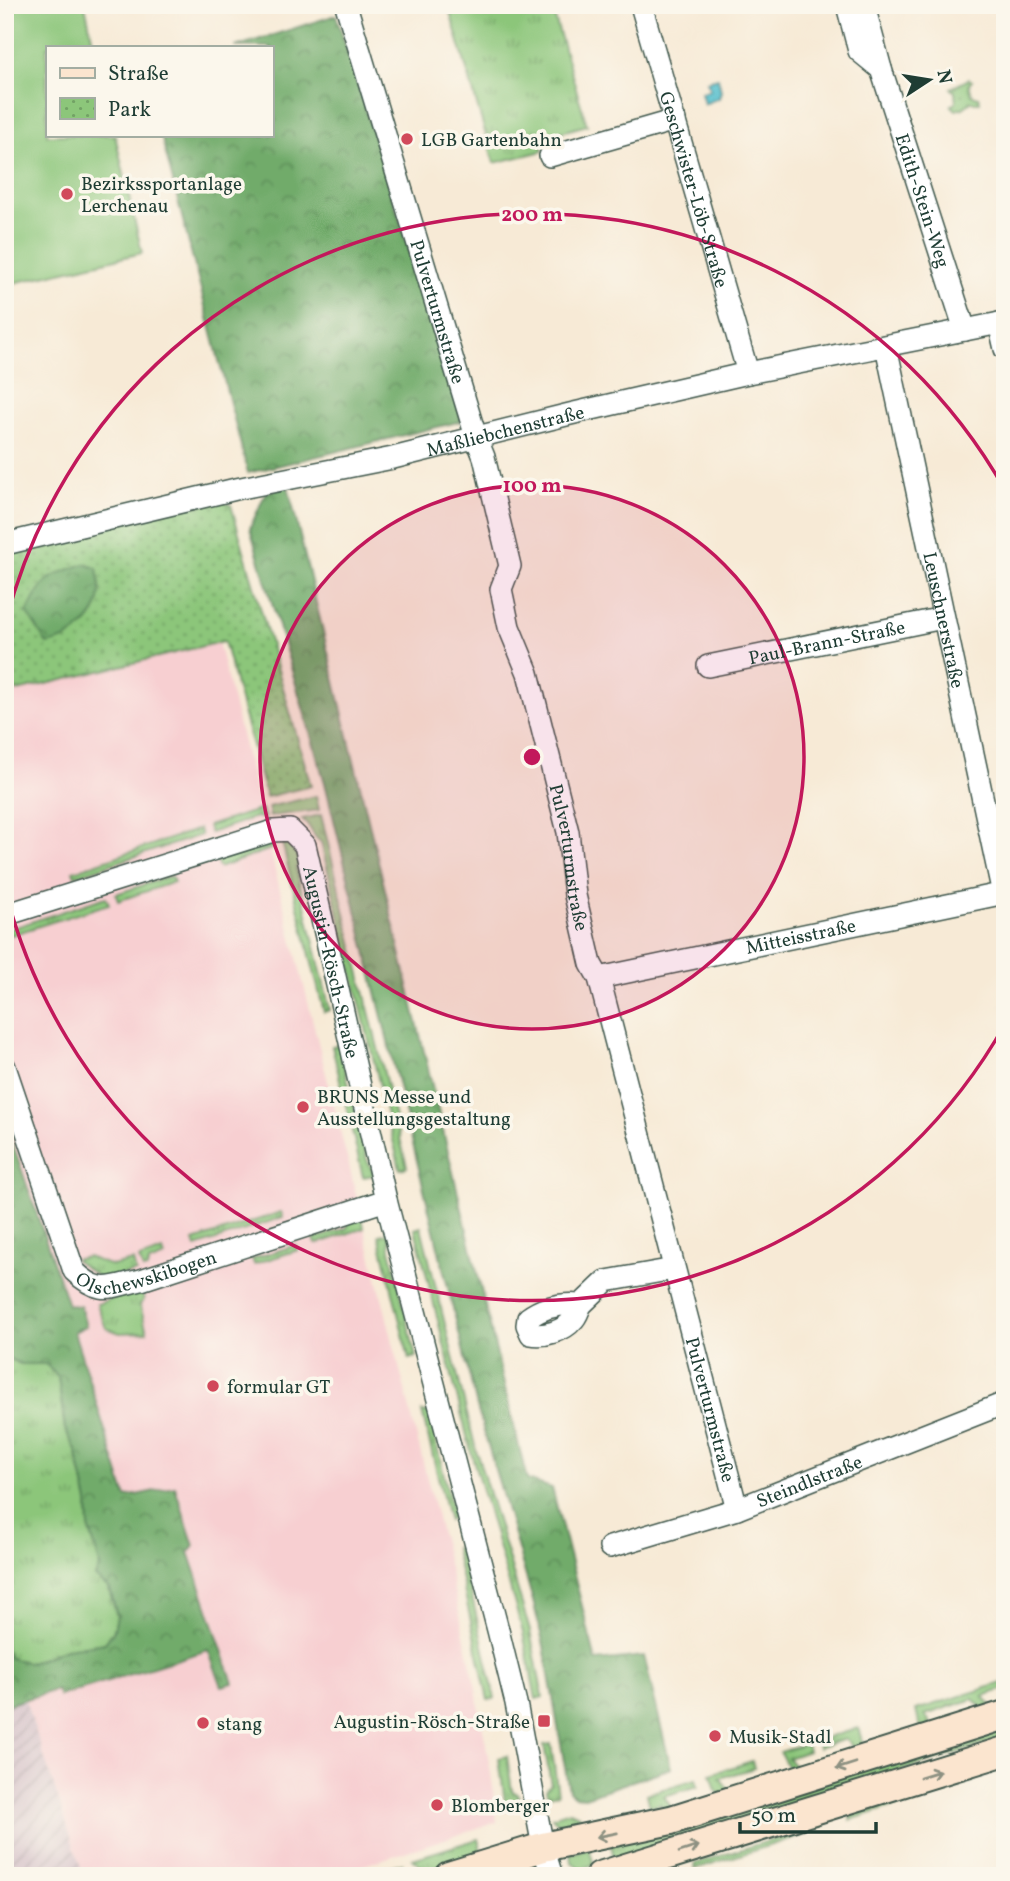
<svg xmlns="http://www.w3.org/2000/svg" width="1010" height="1881" font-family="Vollkorn,serif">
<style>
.built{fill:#f7cfd1}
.industrial{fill:url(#industrial-furrows)}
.grass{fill:url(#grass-tufts);stroke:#568257;stroke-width:2}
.forest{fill:url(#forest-crowns);stroke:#48744f;stroke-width:2}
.park{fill:url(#park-dots);stroke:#568257;stroke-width:2;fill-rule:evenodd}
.garden{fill:#8cc67a;stroke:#568257;stroke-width:2}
.water{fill:#52becc;stroke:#387e80;stroke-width:2}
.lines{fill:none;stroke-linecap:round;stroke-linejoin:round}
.street-casing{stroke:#3f574c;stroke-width:24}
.secondary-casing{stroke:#3f574c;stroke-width:32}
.street{stroke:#fff;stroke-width:21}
.secondary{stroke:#fbe5cf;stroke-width:28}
.oneway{stroke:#8d9182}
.ring{fill:none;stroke:#c2185b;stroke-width:3.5}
.poi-dot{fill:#d1495b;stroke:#fbf7ec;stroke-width:2.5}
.labels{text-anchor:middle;stroke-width:7;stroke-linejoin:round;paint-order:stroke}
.poi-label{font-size:19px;fill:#1f3d34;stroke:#fbf7ec;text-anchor:start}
.street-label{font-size:19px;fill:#1f3d34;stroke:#fbf7ec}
.centre{fill:#c2185b;stroke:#fbf7ec;stroke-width:3.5}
.ring-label{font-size:21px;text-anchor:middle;font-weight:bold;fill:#c2185b;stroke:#fbf7ec;stroke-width:7;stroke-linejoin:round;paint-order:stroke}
</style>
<defs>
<pattern id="industrial-furrows" width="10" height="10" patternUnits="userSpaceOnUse" patternTransform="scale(1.75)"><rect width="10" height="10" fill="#d2bdc6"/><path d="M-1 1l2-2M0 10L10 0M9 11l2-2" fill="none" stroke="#aa9ba2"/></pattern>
<pattern id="grass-tufts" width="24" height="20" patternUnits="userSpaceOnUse" patternTransform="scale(1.75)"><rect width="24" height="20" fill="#8cc67a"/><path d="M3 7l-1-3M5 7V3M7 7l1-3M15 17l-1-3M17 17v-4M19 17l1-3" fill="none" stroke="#72a265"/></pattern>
<pattern id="forest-crowns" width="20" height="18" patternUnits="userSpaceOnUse" patternTransform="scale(1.75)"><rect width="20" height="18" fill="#71ab6a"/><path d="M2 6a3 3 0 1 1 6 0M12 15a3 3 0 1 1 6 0" fill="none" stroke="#5c8c58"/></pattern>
<pattern id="park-dots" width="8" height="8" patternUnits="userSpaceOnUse" patternTransform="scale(1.75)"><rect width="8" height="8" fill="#8cc67a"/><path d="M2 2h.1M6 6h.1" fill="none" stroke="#72a265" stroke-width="1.8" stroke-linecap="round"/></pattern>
</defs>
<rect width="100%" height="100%" fill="#fbf7ec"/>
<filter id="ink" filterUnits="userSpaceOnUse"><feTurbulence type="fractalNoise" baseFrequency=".0143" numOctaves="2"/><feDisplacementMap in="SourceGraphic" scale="14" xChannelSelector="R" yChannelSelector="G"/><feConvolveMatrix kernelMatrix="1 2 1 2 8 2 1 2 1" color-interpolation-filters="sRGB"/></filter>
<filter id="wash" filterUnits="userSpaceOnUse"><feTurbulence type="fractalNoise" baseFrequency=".00686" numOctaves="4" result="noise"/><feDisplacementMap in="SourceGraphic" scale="28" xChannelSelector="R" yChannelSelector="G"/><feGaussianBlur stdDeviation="1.57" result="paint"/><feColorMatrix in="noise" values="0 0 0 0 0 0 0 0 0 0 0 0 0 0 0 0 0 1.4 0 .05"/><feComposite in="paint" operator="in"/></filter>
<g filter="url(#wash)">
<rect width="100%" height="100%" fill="#f7ead6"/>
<path class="built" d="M218,642L445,1550L475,1684L491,1773L497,1822L331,1876H84L24,1697L5,1157V694Z"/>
<path class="industrial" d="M5,1326L24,1697L84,1876H5Z"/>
<g class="grass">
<path d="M448,5H551L587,125L540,138L543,151L494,163Z"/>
<path d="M316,796L319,810C302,813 287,813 270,817L268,807Z"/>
<path d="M262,809L265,819L256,817L210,833L208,826Z"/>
<path d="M321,815L407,1167L400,1169L321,842C311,836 312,826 302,819Z"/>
<path d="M199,829L201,835L75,876L73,871Z"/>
<path d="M272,838L273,848L219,868L216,861L251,849L254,842Z"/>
<path d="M282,842L293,850L300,861L296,868L330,1010L324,1012Z"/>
<path d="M171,876L174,882L118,901L116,894Z"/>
<path d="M106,897L109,904L5,937V926L10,929Z"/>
<path d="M339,1045L367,1160L374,1175L363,1177L332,1046Z"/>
<path d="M281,1212L283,1217L196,1247L194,1241Z"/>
<path d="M362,1217L364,1228L316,1244L314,1239L347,1228L349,1220Z"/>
<path d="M421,1227L476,1450L530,1631L543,1697L536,1699L523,1633L471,1452L415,1229Z"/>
<path d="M389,1233L390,1249L416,1357L409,1359L379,1235Z"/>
<path d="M296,1245L298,1250L254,1264L252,1259Z"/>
<path d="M163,1251L165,1257L149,1263L147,1269L143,1270L139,1259Z"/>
<path d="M87,1257L112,1266L133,1261L136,1272L103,1280L74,1260Z"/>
<path d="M141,1289L144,1300L140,1305L147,1332L120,1333L106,1328L97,1304Z"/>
<path d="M5,1357L21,1364H46L58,1377L65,1429L76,1450L88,1502L89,1527L117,1616L114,1630L105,1643L66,1649L30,1663L9,1658L5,1649Z"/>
<path d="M422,1412L429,1413L454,1517L449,1521Z"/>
<path d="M455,1548L461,1549L495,1698L488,1700Z"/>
<path d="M1005,1682V1689L983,1696L994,1708L985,1711L973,1699L925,1715L933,1727L925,1730L919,1724L916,1710Z"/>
<path d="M1005,1724V1738L615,1860L610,1843Z"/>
<path d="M858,1728L863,1744L862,1749L856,1751L846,1739L818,1748L817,1741Z"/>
<path d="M551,1744L558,1794L548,1796L546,1790L551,1784L544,1745Z"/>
<path d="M806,1744L808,1751L788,1758L797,1769L790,1772L780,1752Z"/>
<path d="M507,1756L512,1791L518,1794L521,1806L506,1810L499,1758Z"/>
<path d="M752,1761L754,1768L720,1778L730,1791L720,1794L716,1790L711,1774Z"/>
<path d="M974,1777V1781L911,1801L912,1796Z"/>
<path d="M696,1779L698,1786L664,1796L672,1809L663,1811L661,1804L650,1807L647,1794Z"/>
<path d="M898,1800L901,1804L850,1820L851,1815Z"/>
<path d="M570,1811L579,1815L584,1829H564L552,1817Z"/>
<path d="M798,1832L800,1836L695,1869L694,1864Z"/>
<path d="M478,1839L482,1854L426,1871L413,1859Z"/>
<path d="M589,1848L594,1865L581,1868L571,1862L570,1854Z"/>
<path d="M402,1863L398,1876H361Z"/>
</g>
<g class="forest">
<path d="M336,15L462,421L248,473L161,135H271V47H235Z"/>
<path d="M288,486L527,1480L552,1488L596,1661L644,1656L671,1768L585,1797L575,1796L569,1791L544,1646L533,1601L477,1407L325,783L250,528L266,492Z"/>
<path d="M84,564L97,568C98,575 100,584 100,591C100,618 72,640 47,644L27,612C44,577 47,577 84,564Z"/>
<path d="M5,1121L68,1305L80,1306L86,1326L74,1332L126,1497L175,1487L194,1546L189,1552L233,1683L222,1686L208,1650L59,1696L56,1690L9,1704L5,1699V1649L9,1658L31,1663L66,1649L105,1643L114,1630L117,1616L110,1589L95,1577L100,1565L89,1527L88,1502L76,1450L65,1429L58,1377L46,1364H21L5,1357Z"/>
</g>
<g class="park">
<path d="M969,79L972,81L969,84L972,95L979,97L980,102H971L963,108L956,110L951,105L956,103L955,92L951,88Z"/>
<path d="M221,501L231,505L311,786L266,797L224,641L5,694V555L79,539L109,521ZM84,564L97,568C98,575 101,584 100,591C100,619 72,641 47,644L27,613C44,577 47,577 84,564Z"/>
</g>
<path class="garden" d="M5,5H85L94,47H47V135H115L142,253L5,285Z"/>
<path class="water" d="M718,78L721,91L719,98L704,104L701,92L710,90L707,81Z"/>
</g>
<g filter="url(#ink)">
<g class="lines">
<defs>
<g id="street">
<path id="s1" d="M346,5L476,437L484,457L510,566L501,589L509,627L528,673L568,832L575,895L591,964L599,978L737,1509"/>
<path id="s2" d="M641,5L748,373"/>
<path id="s3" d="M847,5L859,51L881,69L965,330"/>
<path d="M847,7L867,17L881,69"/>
<path d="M550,156L675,120"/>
<path d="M999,323L1005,349"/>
<path id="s4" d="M886,346L1003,894"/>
<path id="s5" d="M5,544L236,489L393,458L570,414L748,373L1005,322"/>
<path id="s6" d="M708,666L943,618"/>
<path id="s7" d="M5,915L273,831L290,830L305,845L386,1200L498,1630L516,1703L543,1847L552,1876"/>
<path id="s8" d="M599,978L1005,893"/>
<path id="s9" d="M5,1067L74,1271C100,1296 109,1287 141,1280L386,1200"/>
<path d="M581,1305C579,1309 577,1317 573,1320C564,1331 544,1337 531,1334L527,1325L528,1318C544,1306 562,1303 581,1305L606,1281L674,1269"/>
<path id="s10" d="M610,1547L737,1509L1005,1403"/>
</g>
<g id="secondary">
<path d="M449,1876L543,1847L671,1820L1005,1715"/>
<path d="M600,1876L1005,1751"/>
</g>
</defs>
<use href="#street" class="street-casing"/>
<use href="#secondary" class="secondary-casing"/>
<use href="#street" class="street"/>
<use href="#secondary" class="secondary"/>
</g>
<defs><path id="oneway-shaft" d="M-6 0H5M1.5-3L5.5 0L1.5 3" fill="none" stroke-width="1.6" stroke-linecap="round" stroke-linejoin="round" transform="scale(1.75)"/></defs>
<g class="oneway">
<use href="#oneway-shaft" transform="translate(846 1766) rotate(162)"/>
<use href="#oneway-shaft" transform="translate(930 1774) rotate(-17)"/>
<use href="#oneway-shaft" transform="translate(607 1835) rotate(169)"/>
<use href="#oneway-shaft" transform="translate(689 1849) rotate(-18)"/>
</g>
</g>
<circle cx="532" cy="757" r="272" fill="#c2185b" fill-opacity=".12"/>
<g class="ring">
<circle cx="532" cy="757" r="272"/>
<path d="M1005 1024A543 543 0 0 1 6 893M6 621A543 543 0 0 1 1005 490"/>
</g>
<g class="poi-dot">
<circle cx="407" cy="139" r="7"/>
<circle cx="67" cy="194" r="7"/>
<circle cx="303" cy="1107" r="7"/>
<circle cx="213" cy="1386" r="7"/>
<rect x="537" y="1714" width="14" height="14" rx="3.5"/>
<circle cx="203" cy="1723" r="7"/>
<circle cx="715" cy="1736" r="7"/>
<circle cx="437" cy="1805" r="7"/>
</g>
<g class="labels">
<g class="poi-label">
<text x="421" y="146">LGB Gartenbahn</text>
<text x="81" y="190">Bezirkssportanlage<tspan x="81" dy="22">Lerchenau</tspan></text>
<text x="317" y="1103">BRUNS Messe und<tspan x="317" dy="22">Ausstellungsgestaltung</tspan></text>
<text x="227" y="1393">formular GT</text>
<text x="530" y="1728" text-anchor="end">Augustin-Rösch-Straße</text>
<text x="217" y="1730">stang</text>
<text x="729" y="1743">Musik-Stadl</text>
<text x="451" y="1812">Blomberger</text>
</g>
<g class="street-label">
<text dy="7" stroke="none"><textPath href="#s2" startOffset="192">Geschwister-Löb-Straße</textPath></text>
<text dy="7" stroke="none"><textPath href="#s3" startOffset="214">Edith-Stein-Weg</textPath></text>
<text dy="7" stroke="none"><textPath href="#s1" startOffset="320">Pulverturmstraße</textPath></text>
<text dy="7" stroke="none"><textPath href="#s5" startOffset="513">Maßliebchenstraße</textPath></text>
<text dy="7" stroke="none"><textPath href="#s4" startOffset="280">Leuschnerstraße</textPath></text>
<text dy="7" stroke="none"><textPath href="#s6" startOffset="121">Paul-Brann-Straße</textPath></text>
<text dy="7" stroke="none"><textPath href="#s1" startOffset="887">Pulverturmstraße</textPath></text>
<text dy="7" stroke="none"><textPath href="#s8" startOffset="206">Mitteisstraße</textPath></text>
<text dy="7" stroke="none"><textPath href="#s7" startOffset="439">Augustin-Rösch-Straße</textPath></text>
<text dy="7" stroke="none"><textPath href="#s9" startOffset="294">Olschewskibogen</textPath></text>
<text dy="7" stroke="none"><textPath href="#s1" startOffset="1458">Pulverturmstraße</textPath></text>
<text dy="7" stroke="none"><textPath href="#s10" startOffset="210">Steindlstraße</textPath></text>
</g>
</g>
<circle cx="532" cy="757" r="10" class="centre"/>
<g class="ring-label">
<text x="532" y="221">200 m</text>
<text x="532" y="492">100 m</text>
</g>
<rect width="1010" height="1881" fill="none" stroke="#fbf7ec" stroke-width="28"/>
<rect x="46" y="46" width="228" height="91" fill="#fbf7ec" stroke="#a3ada2" stroke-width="2"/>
<rect x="60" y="68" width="35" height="10" fill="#fbe5cf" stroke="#a3ada2" stroke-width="2"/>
<text x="108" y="80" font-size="21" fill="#1f3d34">Straße</text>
<rect x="60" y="98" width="35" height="21" fill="url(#park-dots)" stroke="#a3ada2" stroke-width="2"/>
<text x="108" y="116" font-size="21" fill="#1f3d34">Park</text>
<g transform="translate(929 80) rotate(78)" stroke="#fbf7ec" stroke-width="5" paint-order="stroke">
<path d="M0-5L12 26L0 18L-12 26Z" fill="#1f3d34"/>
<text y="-10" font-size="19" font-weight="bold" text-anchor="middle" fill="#1f3d34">N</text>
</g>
<path d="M740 1822v10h136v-10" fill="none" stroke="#1f3d34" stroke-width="3.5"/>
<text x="751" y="1822" font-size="21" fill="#1f3d34" stroke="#fbf7ec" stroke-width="5" paint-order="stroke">50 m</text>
</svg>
